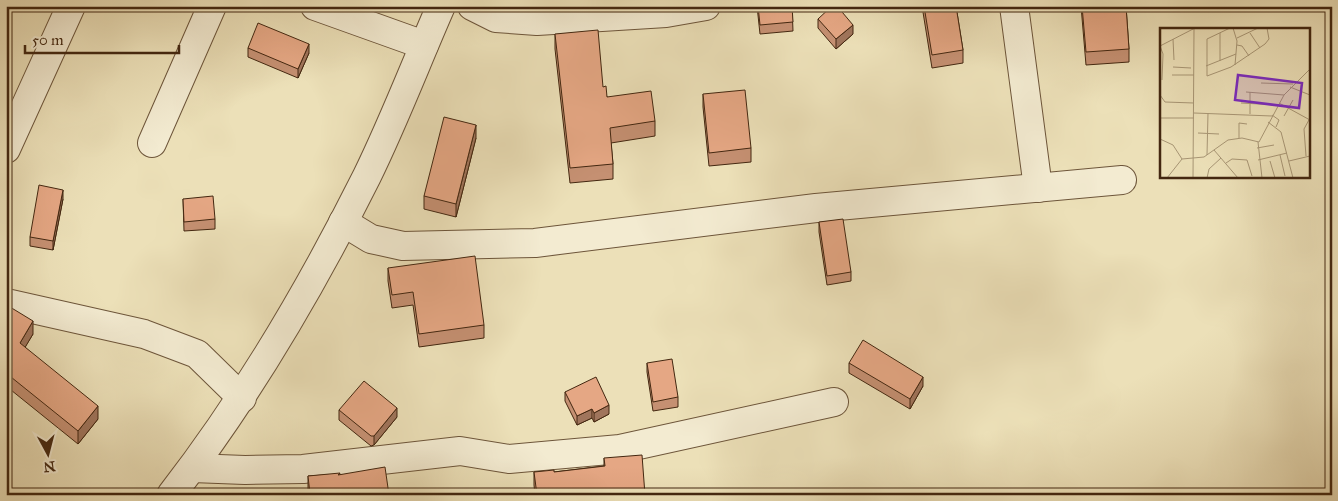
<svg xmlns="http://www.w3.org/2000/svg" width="1338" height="501" font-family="'IM FELL Great Primer',serif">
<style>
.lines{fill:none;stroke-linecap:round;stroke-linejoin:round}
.minor-casing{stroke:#6d553a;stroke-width:30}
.minor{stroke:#f3ebd1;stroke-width:28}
.wall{fill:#c59072;stroke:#432710}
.shaded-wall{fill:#a0755c;stroke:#432710}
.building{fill:#e5a784;stroke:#432710}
.inset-road{fill:none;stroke:#a89675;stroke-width:1}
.view{fill:#7b2cbf;fill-opacity:0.15;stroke:#7b2cbf;stroke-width:2.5}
.inset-edge{fill:none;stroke:#432710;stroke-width:2.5}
</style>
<rect width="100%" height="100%" fill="#ece0b8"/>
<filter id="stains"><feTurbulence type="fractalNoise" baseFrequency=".004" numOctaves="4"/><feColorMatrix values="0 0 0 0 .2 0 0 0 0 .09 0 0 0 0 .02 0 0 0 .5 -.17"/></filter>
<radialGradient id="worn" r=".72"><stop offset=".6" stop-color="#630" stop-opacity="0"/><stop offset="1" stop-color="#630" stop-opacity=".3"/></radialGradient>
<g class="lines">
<defs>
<g id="minor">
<path d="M315,6L424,45"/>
<path d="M472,6L496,18L537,21L666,13L706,6"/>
<path d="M1014,6L1038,188"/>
<path d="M152,143L212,6"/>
<path d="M6,149L71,6"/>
<path d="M343,222L371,239L403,246L535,243L816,208L1122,180"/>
<path d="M6,303L144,334L197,354L242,398"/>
<path d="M192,468L245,470L303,469L460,451L509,459L620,449L834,402"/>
<path d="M171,495C248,396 311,288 367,176C394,121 416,63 441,6"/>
</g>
</defs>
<use href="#minor" class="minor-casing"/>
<use href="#minor" class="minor"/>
</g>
<g class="wall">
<path d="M757,6H792L793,31L760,34Z"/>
<path d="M922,6H956L963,50V63L932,68Z"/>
<path d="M1081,6H1126L1129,49V62L1086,65Z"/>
<path d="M818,19L853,34L836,49L818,28Z"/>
<path d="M555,34L603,87L607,97L655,121V136L611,143L613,164V179L570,183L555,49Z"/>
<path d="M248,48L309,53L298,78L248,57Z"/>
<path d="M703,94L751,148V162L709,166L703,107Z"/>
<path d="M476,138L456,217L424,209V196Z"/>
<path d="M63,199L53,250L30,246V237Z"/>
<path d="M183,199L215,219V229L184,231Z"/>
<path d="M819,222L851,272V281L827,285L819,232Z"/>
<path d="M388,268L484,325V338L419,347L413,305L392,308L388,281Z"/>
<path d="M6,306L33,334L25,347L98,419L78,444L6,386Z"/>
<path d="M647,363L678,397V407L653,411L647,372Z"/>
<path d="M849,363L923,386L910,409L849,373Z"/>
<path d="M565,392L609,414L594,422L592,418L577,425L565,401Z"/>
<path d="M339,410L397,417L374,445L371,446L339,420Z"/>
<path d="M604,458L645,495H535L534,485V472H554L604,466Z"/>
<path d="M340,474L389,495L308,494V476Z"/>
</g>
<g class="shaded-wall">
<path d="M853,25V34L836,49V39Z"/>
<path d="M309,44V53L298,78V69Z"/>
<path d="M476,125V138L456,217V204Z"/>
<path d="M63,190V199L53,250V241Z"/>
<path d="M33,321V334L20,356V343Z"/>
<path d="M923,377V386L910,409V399Z"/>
<path d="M609,405V414L594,422V413Z"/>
<path d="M98,406V419L78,444V431Z"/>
<path d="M397,408V417L374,445V436Z"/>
<path d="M592,409V418L577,425V416Z"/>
</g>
<g class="building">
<path d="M758,6H792L793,22L760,25Z"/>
<path d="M832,6H837L853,25L836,39L818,19Z"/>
<path d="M924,6H956L963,50L932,55Z"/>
<path d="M1082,6H1126L1129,49L1086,52Z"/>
<path d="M258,23L309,44L298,69L248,48Z"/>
<path d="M598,30L603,87L606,86L607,97L651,91L655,121L610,128L613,164L570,168L555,34Z"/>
<path d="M745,90L751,148L709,153L703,94Z"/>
<path d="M444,117L476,125L456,204L424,196Z"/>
<path d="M39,185L63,190L53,241L30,237Z"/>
<path d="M213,196L215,219L184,222L183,199Z"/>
<path d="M843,219L851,272L827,276L819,222Z"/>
<path d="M475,256L484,325L419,334L413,292L392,295L388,268Z"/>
<path d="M6,306L10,307L33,321L20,343L98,406L78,431L6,373Z"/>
<path d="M863,340L923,377L910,399L849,363Z"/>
<path d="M672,359L678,397L653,402L647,363Z"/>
<path d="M596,377L609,405L594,413L592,409L577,416L565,392Z"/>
<path d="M364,381L397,408L374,436H371L339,410Z"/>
<path d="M642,455L645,495H537L534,472L554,470V472L605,466L604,458Z"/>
<path d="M385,467L389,495H301L310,494L308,476L340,473L338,475Z"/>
</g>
<g transform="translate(1160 28)">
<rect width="150" height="150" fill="#ece0b8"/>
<path class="inset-road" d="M70,0L47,11V48L71,39L105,16L109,11L107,0M73,0L77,13L75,37M90,5L100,20M77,10L98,0M13,11L14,32M77,17L82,18L89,28M0,18L35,0M0,18L3,26L2,52M60,33V5M46,38L76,26M13,39L31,40M12,47H34M101,55L133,56M130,59L150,67M86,64L124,67M0,67L5,74L34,75M81,75L118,77M119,75L150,92M34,85L112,88M90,86V64M112,87L119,92L116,99M124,88L133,72M0,90H34M108,94L121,104L133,150M38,105L59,106M79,110V95L87,96M0,111L13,117L22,131M98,114L102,150M97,120L114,117M54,122L78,150M47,127L48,85M120,127L125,148M146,128L144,101L150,90M98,132L127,125M110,133L115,150M129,133L150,128M66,135L72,131L87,132L92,148M7,150L22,131L44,129L68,112L82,110L99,114L124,67L150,41M33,150L34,1M47,150L49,141L61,130"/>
<path class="view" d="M78,47L142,55L139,80L75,72Z"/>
<rect width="150" height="150" class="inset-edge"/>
</g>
<rect width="1338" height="501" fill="none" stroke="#ece0b8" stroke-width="25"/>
<rect x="8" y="8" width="1323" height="486" fill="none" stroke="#432710" stroke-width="2.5"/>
<rect x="12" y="12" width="1313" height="476" fill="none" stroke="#432710"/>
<g transform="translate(48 454) rotate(173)" stroke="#f3ebd1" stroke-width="4" paint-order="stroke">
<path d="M0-4L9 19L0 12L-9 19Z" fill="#432710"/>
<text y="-8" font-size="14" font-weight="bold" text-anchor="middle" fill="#432710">N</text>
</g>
<path d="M25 45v8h154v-8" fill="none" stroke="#432710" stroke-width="2.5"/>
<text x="32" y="45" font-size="15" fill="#432710" stroke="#f3ebd1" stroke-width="4" paint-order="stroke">50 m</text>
<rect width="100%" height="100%" filter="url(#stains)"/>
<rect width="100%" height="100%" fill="url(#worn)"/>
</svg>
